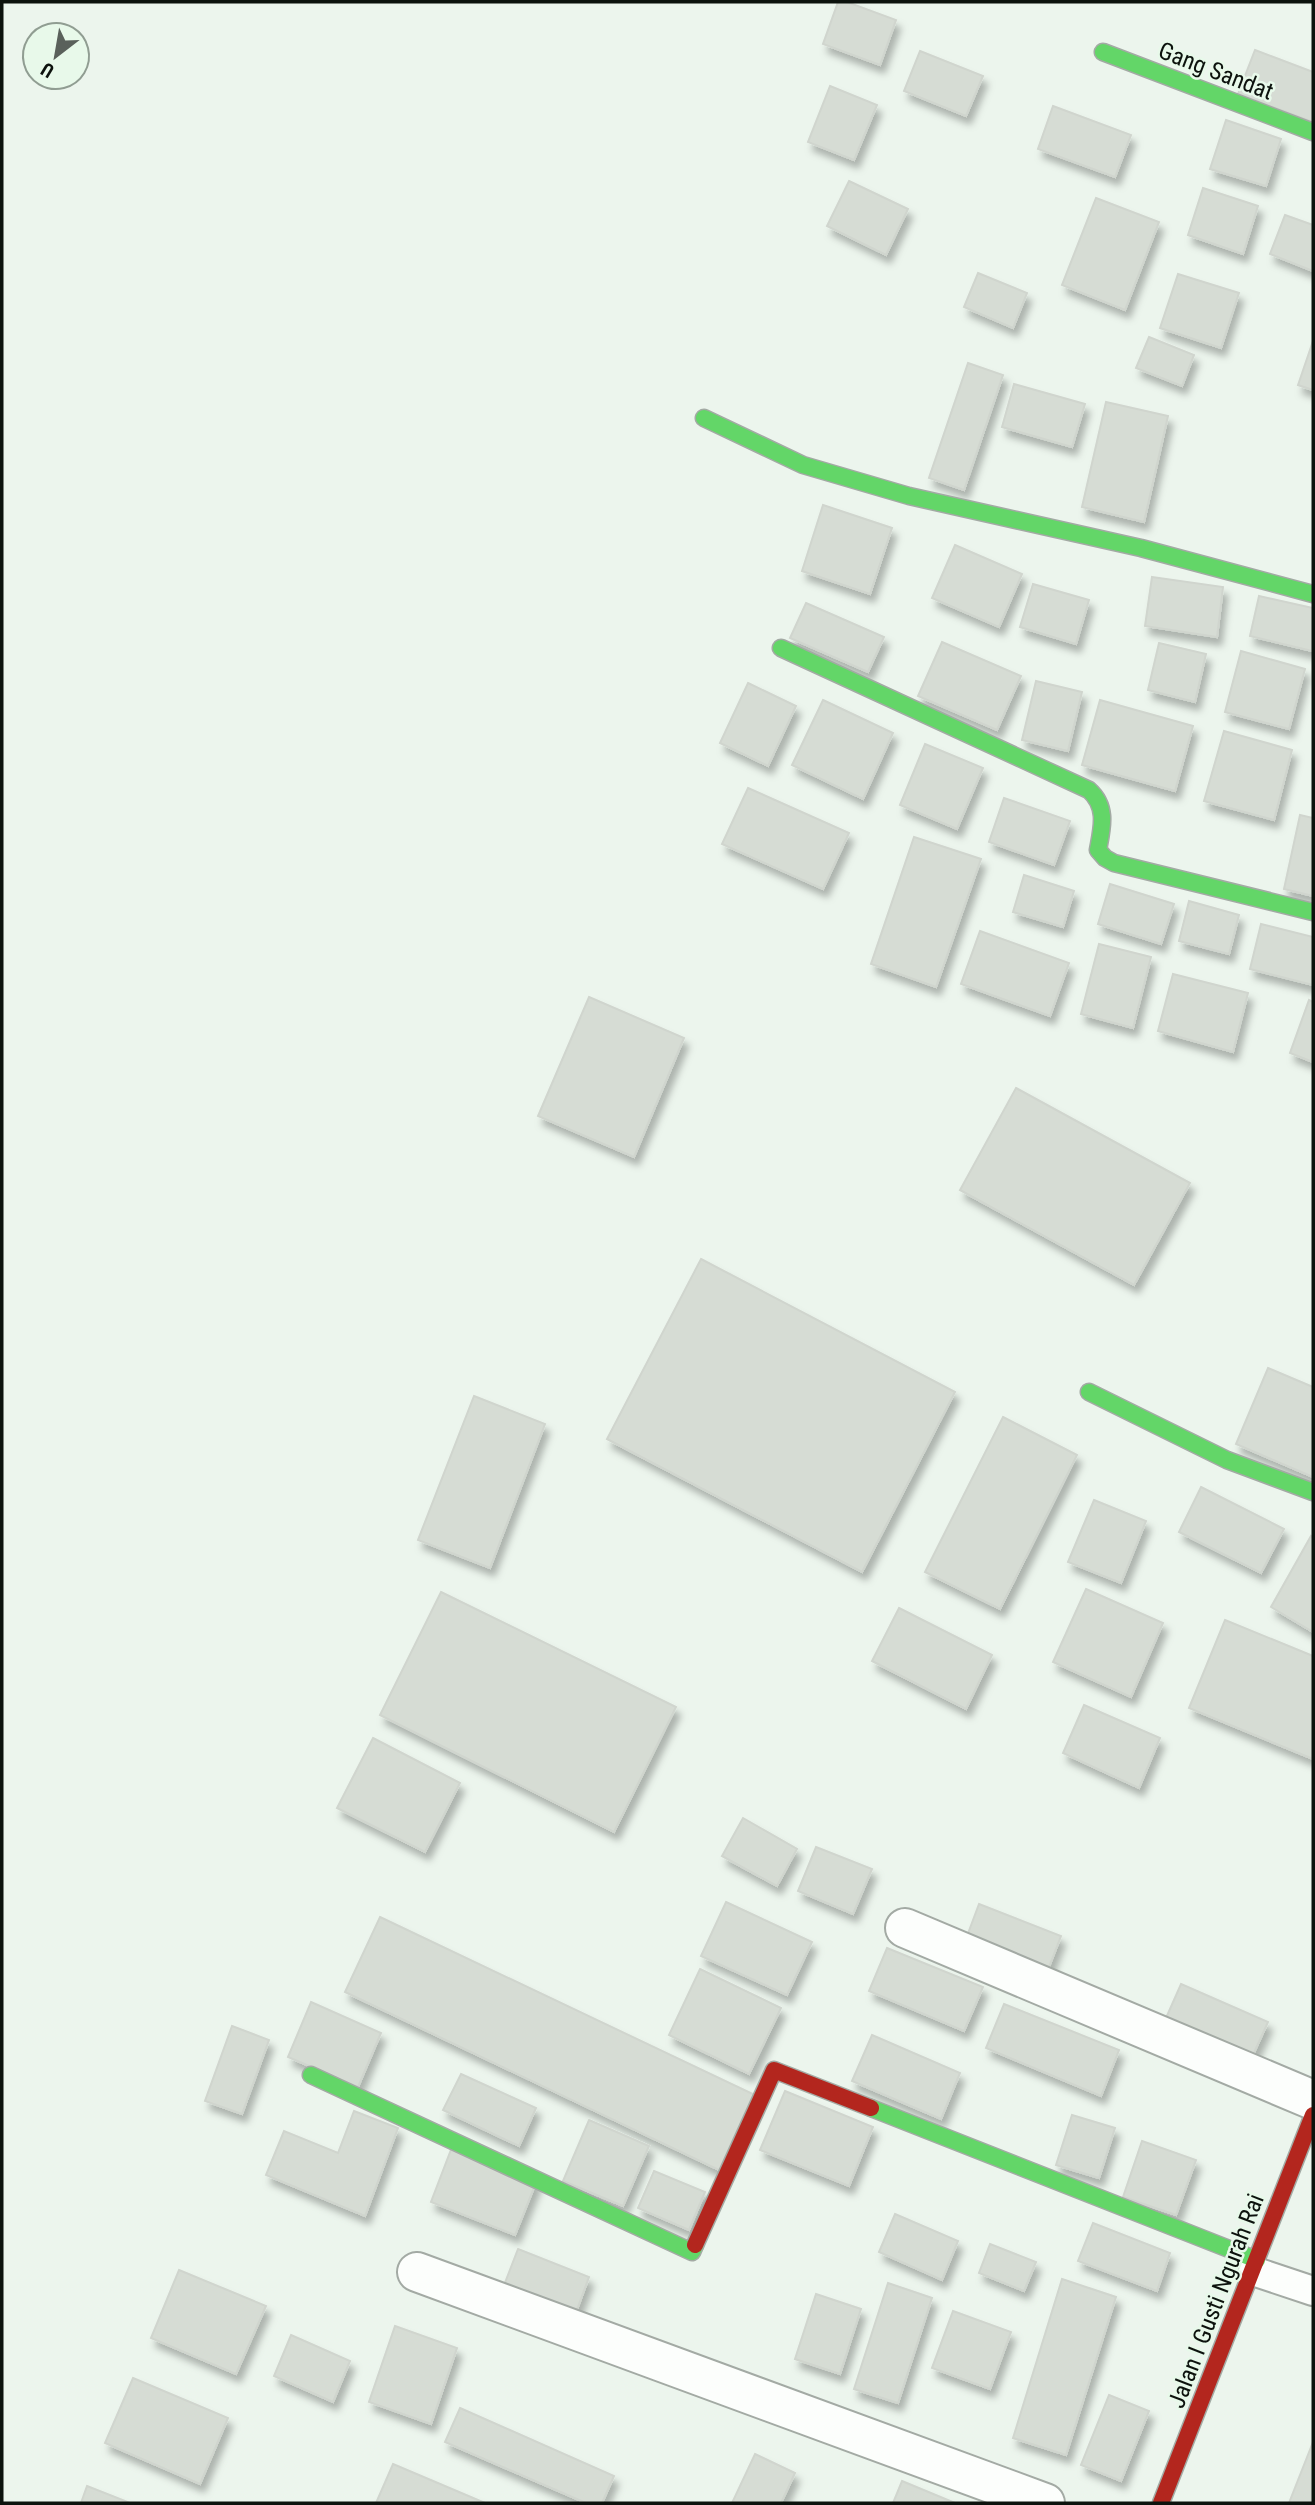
<svg xmlns="http://www.w3.org/2000/svg" width="1315" height="2505" font-family="'Roboto Condensed',sans-serif">
<style>
.building{fill:#d6dcd4;stroke:#d0d5ce;stroke-width:2;filter:url(#shadow)}
.lines{fill:none;stroke-linecap:round;stroke-linejoin:round}
.lane-casing{stroke:#a3aaa4;stroke-width:32}
.street-casing{stroke:#a3aaa4;stroke-width:42}
.fast-casing{stroke:#a3aaa4;stroke-width:19}
.jam-casing{stroke:#a3aaa4;stroke-width:19}
.lane{stroke:#fcfefc;stroke-width:28}
.street{stroke:#fcfefc;stroke-width:38}
.fast{stroke:#63d668;stroke-width:16}
.jam{stroke:#b3261e;stroke-width:16}
.labels{text-anchor:middle;stroke-width:5;stroke-linejoin:round;paint-order:stroke}
.street-label{font-size:24px;fill:#0c120d;stroke:#e8f9ea}
</style>
<defs>
<filter id="shadow"><feDropShadow dx="4.5" dy="8" stdDeviation="3.5" flood-color="#0004"/></filter>
</defs>
<rect width="100%" height="100%" fill="#ecf5ed"/>
<g class="building">
<path d="M838,2H847L896,20L880,65L823,44Z"/>
<path d="M1255,50L1313,72V122L1238,94Z"/>
<path d="M920,51L983,76L966,116L904,91Z"/>
<path d="M830,86L877,105L854,160L808,142Z"/>
<path d="M1053,106L1131,135L1115,177L1038,149Z"/>
<path d="M1226,120L1281,139L1266,186L1210,169Z"/>
<path d="M849,181L908,209L886,255L827,226Z"/>
<path d="M1203,188L1258,206L1243,254L1188,235Z"/>
<path d="M1096,198L1159,222L1125,310L1062,285Z"/>
<path d="M1285,215L1313,225V271L1270,254Z"/>
<path d="M978,273L1027,293L1013,328L964,307Z"/>
<path d="M1178,274L1239,293L1221,348L1160,328Z"/>
<path d="M1149,337L1194,355L1182,386L1136,368Z"/>
<path d="M1313,341V390L1298,385Z"/>
<path d="M968,363L1003,375L964,490L929,478Z"/>
<path d="M1014,384L1085,404L1072,447L1002,427Z"/>
<path d="M1106,402L1168,416L1144,522L1082,507Z"/>
<path d="M823,505L892,528L870,594L802,571Z"/>
<path d="M955,545L1022,574L999,627L932,598Z"/>
<path d="M1152,577L1223,587L1217,637L1145,626Z"/>
<path d="M1033,584L1089,600L1076,644L1020,627Z"/>
<path d="M1259,596L1313,608L1312,651L1250,636Z"/>
<path d="M806,603L884,637L868,672L790,638Z"/>
<path d="M942,642L1021,676L997,730L918,696Z"/>
<path d="M1159,643L1206,654L1195,702L1148,690Z"/>
<path d="M1241,651L1305,669L1289,729L1225,712Z"/>
<path d="M1036,681L1082,692L1068,751L1022,740Z"/>
<path d="M748,683L796,706L768,766L720,743Z"/>
<path d="M823,700L893,733L863,799L792,765Z"/>
<path d="M1100,700L1193,726L1175,791L1082,765Z"/>
<path d="M1224,731L1292,750L1274,820L1204,801Z"/>
<path d="M925,744L983,768L957,829L900,805Z"/>
<path d="M748,788L849,833L823,889L722,844Z"/>
<path d="M1004,798L1070,821L1054,865L989,842Z"/>
<path d="M1300,815L1313,818V896L1284,889Z"/>
<path d="M914,837L981,859L936,987L871,964Z"/>
<path d="M1024,875L1074,891L1063,927L1013,912Z"/>
<path d="M1110,884L1174,904L1161,944L1098,924Z"/>
<path d="M1189,901L1239,915L1229,954L1179,941Z"/>
<path d="M1261,924L1313,937V985L1250,969Z"/>
<path d="M980,931L1069,963L1050,1016L961,984Z"/>
<path d="M1099,944L1151,957L1133,1028L1081,1014Z"/>
<path d="M1173,974L1248,993L1233,1052L1158,1031Z"/>
<path d="M589,997L684,1038L634,1157L538,1116Z"/>
<path d="M1309,1000L1313,1002V1062L1290,1053Z"/>
<path d="M1016,1088L1190,1183L1134,1285L960,1190Z"/>
<path d="M701,1259L955,1392L862,1572L607,1439Z"/>
<path d="M1268,1368L1313,1387V1477L1236,1444Z"/>
<path d="M474,1396L545,1424L490,1568L418,1540Z"/>
<path d="M1003,1417L1077,1455L1000,1609L925,1572Z"/>
<path d="M1201,1487L1284,1529L1261,1573L1179,1532Z"/>
<path d="M1094,1500L1146,1521L1121,1583L1068,1562Z"/>
<path d="M1311,1536L1313,1538V1632L1271,1607Z"/>
<path d="M1086,1589L1163,1623L1131,1697L1053,1662Z"/>
<path d="M441,1592L676,1707L614,1832L380,1715Z"/>
<path d="M899,1608L992,1655L966,1709L872,1661Z"/>
<path d="M1225,1620L1313,1656V1759L1189,1708Z"/>
<path d="M1084,1705L1160,1738L1139,1788L1063,1753Z"/>
<path d="M373,1738L460,1783L425,1852L337,1808Z"/>
<path d="M743,1818L797,1849L777,1886L722,1856Z"/>
<path d="M816,1847L872,1869L853,1914L798,1891Z"/>
<path d="M726,1902L812,1942L787,1995L701,1956Z"/>
<path d="M979,1904L1061,1936L1047,1972L966,1939Z"/>
<path d="M380,1917L757,2096L721,2171L345,1992Z"/>
<path d="M887,1948L983,1987L964,2031L869,1991Z"/>
<path d="M700,1969L781,2008L749,2074L669,2035Z"/>
<path d="M1181,1984L1268,2022L1248,2066L1162,2027Z"/>
<path d="M311,2002L381,2033L358,2087L288,2057Z"/>
<path d="M1004,2004L1119,2050L1101,2096L986,2048Z"/>
<path d="M232,2026L269,2040L242,2114L205,2101Z"/>
<path d="M872,2035L960,2073L941,2119L852,2081Z"/>
<path d="M461,2074L536,2108L519,2146L443,2110Z"/>
<path d="M785,2091L873,2127L849,2186L760,2150Z"/>
<path d="M354,2111L398,2128L365,2216L266,2175L284,2131L338,2153Z"/>
<path d="M1072,2115L1115,2128L1099,2178L1056,2165Z"/>
<path d="M589,2120L649,2146L623,2206L563,2181Z"/>
<path d="M1142,2141L1196,2160L1176,2215L1123,2197Z"/>
<path d="M452,2147L537,2180L515,2235L431,2202Z"/>
<path d="M654,2171L705,2192L689,2230L638,2208Z"/>
<path d="M895,2214L958,2241L942,2280L879,2252Z"/>
<path d="M1093,2223L1170,2253L1157,2291L1078,2261Z"/>
<path d="M990,2244L1036,2262L1024,2291L979,2273Z"/>
<path d="M518,2249L589,2277L575,2315L503,2288Z"/>
<path d="M179,2270L266,2306L236,2374L151,2338Z"/>
<path d="M1062,2279L1116,2297L1066,2455L1013,2438Z"/>
<path d="M888,2283L932,2298L898,2403L854,2389Z"/>
<path d="M816,2294L861,2309L840,2374L795,2359Z"/>
<path d="M953,2311L1011,2332L990,2389L932,2368Z"/>
<path d="M395,2326L457,2348L431,2424L369,2402Z"/>
<path d="M291,2335L350,2361L333,2402L274,2376Z"/>
<path d="M133,2378L228,2418L200,2484L105,2443Z"/>
<path d="M1109,2395L1149,2411L1121,2481L1081,2465Z"/>
<path d="M460,2408L614,2476L602,2503H586L445,2442Z"/>
<path d="M1313,2442V2503H1289Z"/>
<path d="M755,2454L795,2473L781,2503H732Z"/>
<path d="M393,2464L485,2503H376Z"/>
<path d="M902,2481L955,2503H893Z"/>
<path d="M87,2486L130,2503H81Z"/>
</g>
<g class="lines">
<defs>
<path id="lane" d="M1253,2271L1313,2291"/>
<g id="street">
<path d="M905,1928L1313,2100"/>
<path d="M417,2272L1045,2503"/>
</g>
<g id="fast">
<path d="M1103,52L1313,132"/>
<path d="M704,418L803,465L909,496L1141,548L1313,594"/>
<path d="M781,648L1089,790C1108,807 1102,828 1098,850L1105,858L1114,863L1313,912"/>
<path d="M1089,1392L1227,1460L1313,1492"/>
<path d="M311,2075L692,2252L695,2245"/>
<path d="M871,2108L1257,2260"/>
</g>
<g id="jam">
<path d="M695,2245L774,2070L871,2108"/>
<path d="M1161,2503L1313,2115"/>
</g>
</defs>
<use href="#lane" class="lane-casing"/>
<use href="#street" class="street-casing"/>
<use href="#fast" class="fast-casing"/>
<use href="#jam" class="jam-casing"/>
<use href="#lane" class="lane"/>
<use href="#street" class="street"/>
<use href="#fast" class="fast"/>
<use href="#jam" class="jam"/>
</g>
<g class="labels">
<g class="street-label">
<text transform="translate(1216 71) rotate(21)" y="8">Gang Sandat</text>
<text transform="translate(1216 2301) rotate(-69)" y="8">Jalan I Gusti Ngurah Rai</text>
</g>
</g>
<rect width="1315" height="2505" fill="none" stroke="#0c120d" stroke-width="7"/>
<g transform="translate(56 56) rotate(211)"><circle r="33" fill="#e8f9ea" stroke="#909d92" stroke-width="2"/>
<path d="M0-5L12 26L0 18L-12 26Z" fill="#5a615b"/>
<text y="-10" font-size="19" font-weight="bold" text-anchor="middle" fill="#0c120d">U</text>
</g>
</svg>
